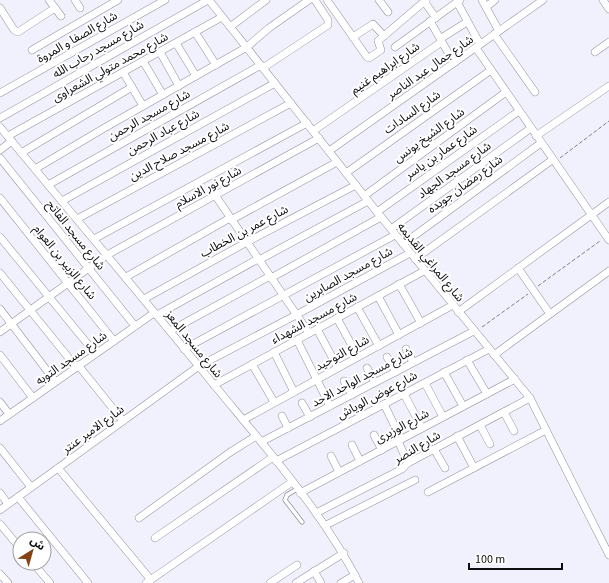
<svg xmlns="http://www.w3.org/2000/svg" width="609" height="583" font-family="'Source Sans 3','Noto Sans Arabic',sans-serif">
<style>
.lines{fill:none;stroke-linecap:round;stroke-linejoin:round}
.lane-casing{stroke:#92929d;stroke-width:5}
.street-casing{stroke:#92929d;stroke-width:8}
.path{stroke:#808087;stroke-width:1;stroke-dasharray:4 2;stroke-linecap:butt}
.lane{stroke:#fff;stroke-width:3.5}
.street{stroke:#fff;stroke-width:7}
.labels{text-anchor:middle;stroke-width:4;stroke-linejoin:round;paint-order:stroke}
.street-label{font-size:12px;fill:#0f0e12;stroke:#fff}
</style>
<rect width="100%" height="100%" fill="#f0f1fc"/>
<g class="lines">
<defs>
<path id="lane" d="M297,489L287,495L285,500L302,522"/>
<g id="street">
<path d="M49,0L61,16"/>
<path d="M75,0L80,8"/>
<path d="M209,0L377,212L530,398L609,555"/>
<path d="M327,0L367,57L369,58L381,50L378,41L426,0"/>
<path d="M379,0L388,12"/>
<path d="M426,0V4L436,18"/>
<path d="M482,0L499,31"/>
<path d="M603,0L609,9"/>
<path d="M457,2L480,44"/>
<path d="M486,7L495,0"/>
<path d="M0,8L14,30L18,32L55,8"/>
<path d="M430,21L454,63"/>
<path d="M230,27L266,0"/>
<path d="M195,32L216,65"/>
<path d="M494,34L535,92"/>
<path d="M353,37L373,24L384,36"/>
<path d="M176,43L196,76"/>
<path d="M395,47L460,0"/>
<path d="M476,48L609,240"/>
<path d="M32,50L118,0"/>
<path d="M160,52L179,86"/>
<path d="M595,52L609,42"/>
<path d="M143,61L163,95"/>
<path d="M263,68L328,25V20L315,0"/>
<path d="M123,72L143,106"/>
<path d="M0,93L165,0"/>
<path d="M0,118L208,0"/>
<path d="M0,127C71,213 144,299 215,386C266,448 322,511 359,583"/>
<path d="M313,131L440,43L443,37L467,22"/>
<path d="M8,136L222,17"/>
<path d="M536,136L609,86"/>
<path d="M0,150L12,141"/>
<path d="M329,151L543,0"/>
<path d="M21,153L132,87"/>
<path d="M0,158L135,326"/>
<path d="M35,169L106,127L247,47L269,28L309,0"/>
<path d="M346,173L491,70"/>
<path d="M48,185L261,65"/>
<path d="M215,195L309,333"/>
<path d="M364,196L506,92"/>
<path d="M0,198L114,341"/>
<path d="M62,201L275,83"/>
<path d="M377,212L519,111"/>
<path d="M77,219L291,103"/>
<path d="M231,220L337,162"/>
<path d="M391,229L531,128"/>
<path d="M0,237L95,353"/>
<path d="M94,239L307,123"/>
<path d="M403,244L541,143"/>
<path d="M415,259L552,160"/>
<path d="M259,260L368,201"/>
<path d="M518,268L550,314"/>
<path d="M0,273L76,367"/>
<path d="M126,277L230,218"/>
<path d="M271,278L381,217"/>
<path d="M399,284L421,323"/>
<path d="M378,296L399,335"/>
<path d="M144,299L247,242L356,185"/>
<path d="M357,307L379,346"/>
<path d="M0,309L55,381"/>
<path d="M458,312L609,202"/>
<path d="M157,315L258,259"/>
<path d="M337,318L358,357"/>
<path d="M317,329L338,368"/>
<path d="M170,331L270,276"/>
<path d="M0,332L107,255L319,138"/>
<path d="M297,340L330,406"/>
<path d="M184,349L395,235"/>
<path d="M406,349L413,362"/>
<path d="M274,352L294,392"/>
<path d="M0,355L33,398"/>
<path d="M494,355L609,271"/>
<path d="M387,357L396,372"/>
<path d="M467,360L487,394"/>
<path d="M252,364L274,402"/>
<path d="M78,365L123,421"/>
<path d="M367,368L375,382"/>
<path d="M444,372L463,406"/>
<path d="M344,381L352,395"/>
<path d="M425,383L443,417"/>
<path d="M214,385L424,271"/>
<path d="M404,394L422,428"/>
<path d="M0,402L9,414"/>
<path d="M302,403L310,417"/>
<path d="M384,404L401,439"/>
<path d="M504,412L514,431"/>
<path d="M282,416L288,428"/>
<path d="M243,420L453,305"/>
<path d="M0,421L154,313"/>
<path d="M480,425L490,444"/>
<path d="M374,435L382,450"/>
<path d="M457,436L474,468"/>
<path d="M398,441L408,463"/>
<path d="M261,442L474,331"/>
<path d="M352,445L360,461"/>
<path d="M0,448L31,487"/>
<path d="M434,449L445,468"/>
<path d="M331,456L339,472"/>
<path d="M276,461L489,349"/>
<path d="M58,468L151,580"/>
<path d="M428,492L546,430"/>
<path d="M0,493L8,504"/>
<path d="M300,493L515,379"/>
<path d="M18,497L88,583"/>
<path d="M0,510L199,366L296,315L410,253"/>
<path d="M316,513L402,469L408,463L530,398"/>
<path d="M139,518L229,453L256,436"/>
<path d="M0,524L20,548"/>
<path d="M326,525L415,480"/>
<path d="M155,538L273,457"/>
<path d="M33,563L50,583"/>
<path d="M314,571L321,583"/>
<path d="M0,574L8,583"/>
<path d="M146,583L292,482"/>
<path d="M270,583L297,565"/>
<path d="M296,583L344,553"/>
<path d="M341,583L355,575"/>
</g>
</defs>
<use href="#lane" class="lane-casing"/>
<use href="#street" class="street-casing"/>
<g class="path">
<path d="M560,158L609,121"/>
<path d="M538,286L600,241"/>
<path d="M482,327L528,294"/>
</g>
<use href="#lane" class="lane"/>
<use href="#street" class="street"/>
</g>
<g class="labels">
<g class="street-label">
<text transform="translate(77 37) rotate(-30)" y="4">شارع الصفا و المروة</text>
<text transform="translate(98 49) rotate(-30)" y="4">شارع مسجد رحاب الله</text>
<text transform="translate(110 67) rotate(-29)" y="4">شارع محمد متولي الشعراوى</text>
<text transform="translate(430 67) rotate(-35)" y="4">شارع جمال عبد الناصر</text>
<text transform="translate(385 68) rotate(-35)" y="4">شارع ابراهيم غنيم</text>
<text transform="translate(412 112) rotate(-35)" y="4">شارع السادات</text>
<text transform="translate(149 115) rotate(-29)" y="4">شارع مسجد الرحمن</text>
<text transform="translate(163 132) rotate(-29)" y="4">شارع عباد الرحمن</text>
<text transform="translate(429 135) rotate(-36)" y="4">شارع الشيخ يونس</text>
<text transform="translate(179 151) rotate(-28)" y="4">شارع مسجد صلاح الدين</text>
<text transform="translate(441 152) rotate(-35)" y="4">شارع عمار بن ياسر</text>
<text transform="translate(454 170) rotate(-36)" y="4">شارع مسجد الجهاد</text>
<text transform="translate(465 184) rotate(-36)" y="4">شارع رمضان جويده</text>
<text transform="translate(208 187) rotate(-29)" y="4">شارع نور الاسلام</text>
<text transform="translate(244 231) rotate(-28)" y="4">شارع عمر بن الخطاب</text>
<text transform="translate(76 235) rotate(51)" y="4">شارع مسجد الفاتح</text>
<text transform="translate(65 262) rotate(51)" y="4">شارع الزبير بن العوام</text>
<text transform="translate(431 262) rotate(51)" y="4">شارع المراغي القديمه</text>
<text transform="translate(348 274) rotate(-29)" y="4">شارع مسجد الصابرين</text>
<text transform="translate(314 318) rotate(-28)" y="4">شارع مسجد الشهداء</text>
<text transform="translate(194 344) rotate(51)" y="4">شارع مسجد المعز</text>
<text transform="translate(342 353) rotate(-29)" y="4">شارع التوحيد</text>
<text transform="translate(71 358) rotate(-35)" y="4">شارع مسجد التوبه</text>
<text transform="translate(362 377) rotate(-28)" y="4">شارع مسجد الواحد الاحد</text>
<text transform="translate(377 395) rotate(-28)" y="4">شارع عوض الوياش</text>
<text transform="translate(402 426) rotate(-28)" y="4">شارع الوزيرى</text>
<text transform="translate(93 429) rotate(-36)" y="4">شارع الامير عنتر</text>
<text transform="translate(417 447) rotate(-31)" y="4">شارع النصر</text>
</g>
</g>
<g transform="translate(32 551) rotate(37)"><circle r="19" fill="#ffffff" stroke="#9f9fa0"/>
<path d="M0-3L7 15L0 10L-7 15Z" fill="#864215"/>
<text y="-6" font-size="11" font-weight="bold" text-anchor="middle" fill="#0f0e12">ش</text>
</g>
<path d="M469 563v6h93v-6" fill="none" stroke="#0f0e12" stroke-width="2"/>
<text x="475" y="563" font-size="12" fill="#0f0e12" stroke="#ffffff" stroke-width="3" paint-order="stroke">100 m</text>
</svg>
